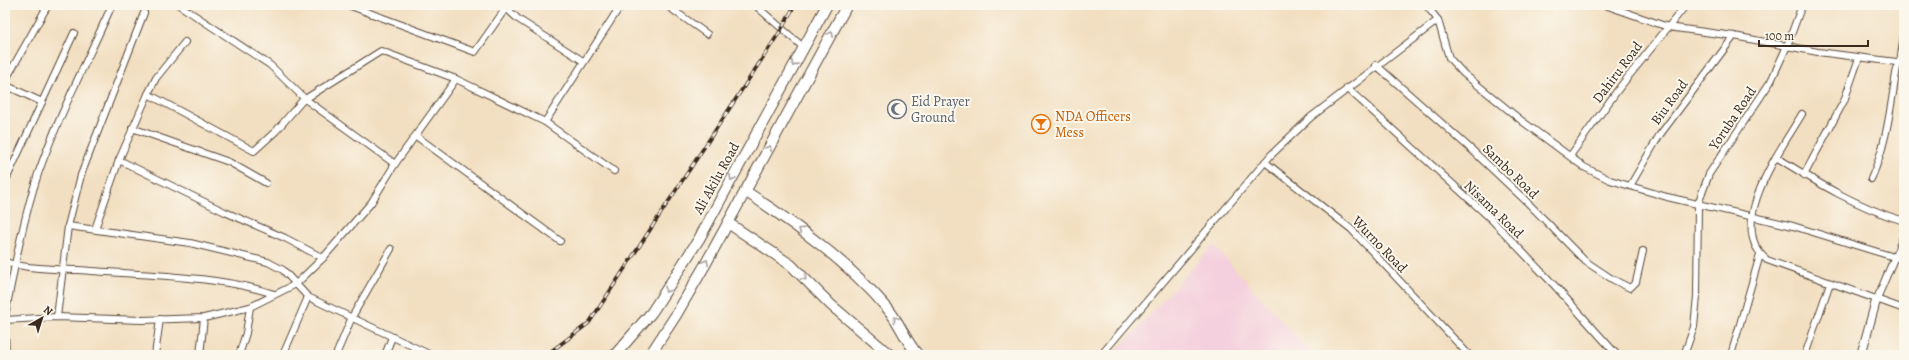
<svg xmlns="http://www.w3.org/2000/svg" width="1909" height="360" font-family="Alegreya,serif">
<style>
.built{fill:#f4cfdd}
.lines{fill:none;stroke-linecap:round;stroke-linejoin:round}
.minor-casing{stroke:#564536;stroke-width:8}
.tertiary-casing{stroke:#564536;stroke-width:10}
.primary-casing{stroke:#564536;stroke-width:12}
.minor{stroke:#fff;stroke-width:6}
.tertiary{stroke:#fff;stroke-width:8}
.primary{stroke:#fff;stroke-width:10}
.rail-casing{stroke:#3b2a1e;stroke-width:3.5}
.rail{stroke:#fbf7ec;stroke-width:2;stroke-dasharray:6;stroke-linecap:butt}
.oneway{stroke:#a79f9a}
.labels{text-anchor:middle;stroke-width:4;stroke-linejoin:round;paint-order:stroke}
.street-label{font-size:14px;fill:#3b2a1e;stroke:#fbf7ec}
.worship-label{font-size:14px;fill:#5b616d;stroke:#fbf7ec;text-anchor:start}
.food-label{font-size:14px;fill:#c56008;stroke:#fbf7ec;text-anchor:start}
</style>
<rect width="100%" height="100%" fill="#fbf7ec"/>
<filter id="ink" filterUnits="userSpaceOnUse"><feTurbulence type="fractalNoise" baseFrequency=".025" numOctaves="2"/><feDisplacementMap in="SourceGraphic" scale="8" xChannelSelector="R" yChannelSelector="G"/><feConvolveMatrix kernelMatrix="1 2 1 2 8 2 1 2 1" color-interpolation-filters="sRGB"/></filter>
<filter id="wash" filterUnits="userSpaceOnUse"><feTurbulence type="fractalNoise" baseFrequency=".012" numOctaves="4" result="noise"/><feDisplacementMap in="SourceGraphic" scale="16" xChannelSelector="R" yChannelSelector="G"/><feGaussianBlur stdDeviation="0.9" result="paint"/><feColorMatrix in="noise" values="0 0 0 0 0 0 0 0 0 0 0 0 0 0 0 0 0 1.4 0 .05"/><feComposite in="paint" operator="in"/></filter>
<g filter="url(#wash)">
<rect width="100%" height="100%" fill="#f2dfc1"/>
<path class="built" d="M1213,245L1313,355H1113Z"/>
</g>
<g filter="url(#ink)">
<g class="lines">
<defs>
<g id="minor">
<path d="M179,5L270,65L305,99L395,164"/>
<path d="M348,5L475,52L508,5"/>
<path d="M503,5L518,19L583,61"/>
<path d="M666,5L707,34"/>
<path d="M755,5L803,47"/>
<path d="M1605,5L1668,27L1734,36L1818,52L1904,63"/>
<path d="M1438,20L1449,58L1464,74L1522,121L1584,167L1610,180L1667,197L1793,226L1904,260"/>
<path d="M1900,62L1904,36"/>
<path d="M1376,65L1472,150L1526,201L1585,261L1612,279L1630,288L1636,282L1643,251"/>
<path d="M5,81L48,5"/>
<path d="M5,85L42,102"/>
<path d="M1347,88L1490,218L1555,286L1617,355"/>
<path d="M148,94L254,151L276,131L302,101L381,51L456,79L545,122L614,171"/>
<path d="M1802,114C1782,148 1724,226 1767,260L1904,309"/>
<path d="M545,122L621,5"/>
<path d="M132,128L229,162L266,183"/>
<path d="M416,136L560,241"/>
<path d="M1570,156L1620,87L1686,5"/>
<path d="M1776,157C1818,183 1857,207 1904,221"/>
<path d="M119,160L225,212L285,238L323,258"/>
<path d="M1265,162L1351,229L1469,355"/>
<path d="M1804,175L1844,101L1859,58"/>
<path d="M1871,179C1888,142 1891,101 1898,62"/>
<path d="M5,182L74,33"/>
<path d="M1630,186L1659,136L1734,36"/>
<path d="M68,226L190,243L268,262L283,270L308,297L431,355"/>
<path d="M95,229L119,160L148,94L156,78L185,42"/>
<path d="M5,262C28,269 54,269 78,270C140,275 216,275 274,294"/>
<path d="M1876,301L1904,235"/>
<path d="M5,316C14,269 23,220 38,174C58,117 87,61 112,5"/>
<path d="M57,317L68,226L81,175L144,13"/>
<path d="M5,320L57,317L142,320L204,318L250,307L296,284L323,258L371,203L395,164L456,79"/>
<path d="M5,332L6,355"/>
<path d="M155,355L160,319"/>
<path d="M200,355L204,318"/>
<path d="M239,355L246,333L250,307"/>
<path d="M283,355L308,297"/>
<path d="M336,355L352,317L391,249"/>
<path d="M385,355L392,337"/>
<path d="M1101,355L1271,155L1311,117L1438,20L1426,5"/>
<path d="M1684,355L1694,327L1697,296L1698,204L1709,174L1771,81L1787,46L1802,5"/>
<path d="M1731,355L1760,255"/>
<path d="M1805,355L1830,283"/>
</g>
<path id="tertiary" d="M1861,355L1876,301"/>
<g id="primary">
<path d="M745,191C797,225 848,262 888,309C900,323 906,342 918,355"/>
<path d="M728,223L791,265L831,305L890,355"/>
<path d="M615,355L652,312L699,239L827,5"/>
<path d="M650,355L676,315L705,265L847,5"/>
</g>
</defs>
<use href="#minor" class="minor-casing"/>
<use href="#tertiary" class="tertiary-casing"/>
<use href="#primary" class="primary-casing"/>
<use href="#minor" class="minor"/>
<use href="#tertiary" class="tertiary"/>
<use href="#primary" class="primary"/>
<defs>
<path id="rail" d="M546,355L589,323L781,30L795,5"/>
</defs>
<use href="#rail" class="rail-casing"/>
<use href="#rail" class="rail"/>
</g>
<defs><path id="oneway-chevron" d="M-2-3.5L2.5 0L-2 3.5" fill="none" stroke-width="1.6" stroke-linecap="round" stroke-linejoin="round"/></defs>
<g class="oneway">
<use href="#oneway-chevron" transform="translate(831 34) rotate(-62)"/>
<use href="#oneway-chevron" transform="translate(794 64) rotate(119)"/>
<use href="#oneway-chevron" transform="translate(769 148) rotate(-61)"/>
<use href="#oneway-chevron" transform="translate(732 178) rotate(119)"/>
<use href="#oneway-chevron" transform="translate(801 230) rotate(-143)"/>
<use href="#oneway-chevron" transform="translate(706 262) rotate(-61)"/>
<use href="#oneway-chevron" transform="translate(804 278) rotate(45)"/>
<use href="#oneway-chevron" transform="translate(667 290) rotate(124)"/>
<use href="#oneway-chevron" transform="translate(896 319) rotate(-127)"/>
</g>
</g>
<defs>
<symbol id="mosque-ring" viewBox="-11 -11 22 22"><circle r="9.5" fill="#fbf7ec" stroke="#6b7280" stroke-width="1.5"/><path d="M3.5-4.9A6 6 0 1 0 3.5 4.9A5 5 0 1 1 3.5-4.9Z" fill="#6b7280"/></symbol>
<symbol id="bar-ring" viewBox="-11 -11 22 22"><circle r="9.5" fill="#fbf7ec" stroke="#e8710a" stroke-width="1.5"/><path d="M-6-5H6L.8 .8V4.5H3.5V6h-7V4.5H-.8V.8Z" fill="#e8710a"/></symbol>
</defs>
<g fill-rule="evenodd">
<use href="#mosque-ring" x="886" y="98" width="22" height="22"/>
<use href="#bar-ring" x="1030" y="113" width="22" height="22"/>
</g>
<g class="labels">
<g class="street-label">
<text transform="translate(1617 72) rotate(-53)" y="5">Dahiru Road</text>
<text transform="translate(1669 102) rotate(-54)" y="5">Biu Road</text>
<text transform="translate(1732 118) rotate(-56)" y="5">Yoruba Road</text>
<text transform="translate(1511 171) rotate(44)" y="5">Sambo Road</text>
<text transform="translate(716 178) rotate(-61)" y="5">Ali Akilu Road</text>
<text transform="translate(1494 209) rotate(44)" y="5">Nisama Road</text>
<text transform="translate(1380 244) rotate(46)" y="5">Wurno Road</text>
</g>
<g class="worship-label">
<text x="911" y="106">Eid Prayer<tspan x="911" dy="16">Ground</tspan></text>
</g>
<g class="food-label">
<text x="1055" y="121">NDA Officers<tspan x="1055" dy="16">Mess</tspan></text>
</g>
</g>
<rect width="1909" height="360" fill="none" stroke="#fbf7ec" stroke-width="20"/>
<g transform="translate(42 318) rotate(39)" stroke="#fbf7ec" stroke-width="3" paint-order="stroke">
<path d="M0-3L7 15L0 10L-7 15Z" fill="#3b2a1e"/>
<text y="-6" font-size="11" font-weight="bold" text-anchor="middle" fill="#3b2a1e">N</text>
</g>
<path d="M1759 40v6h109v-6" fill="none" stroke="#3b2a1e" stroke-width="2"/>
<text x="1765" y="40" font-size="12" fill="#3b2a1e" stroke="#fbf7ec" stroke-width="3" paint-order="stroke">100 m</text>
</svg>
